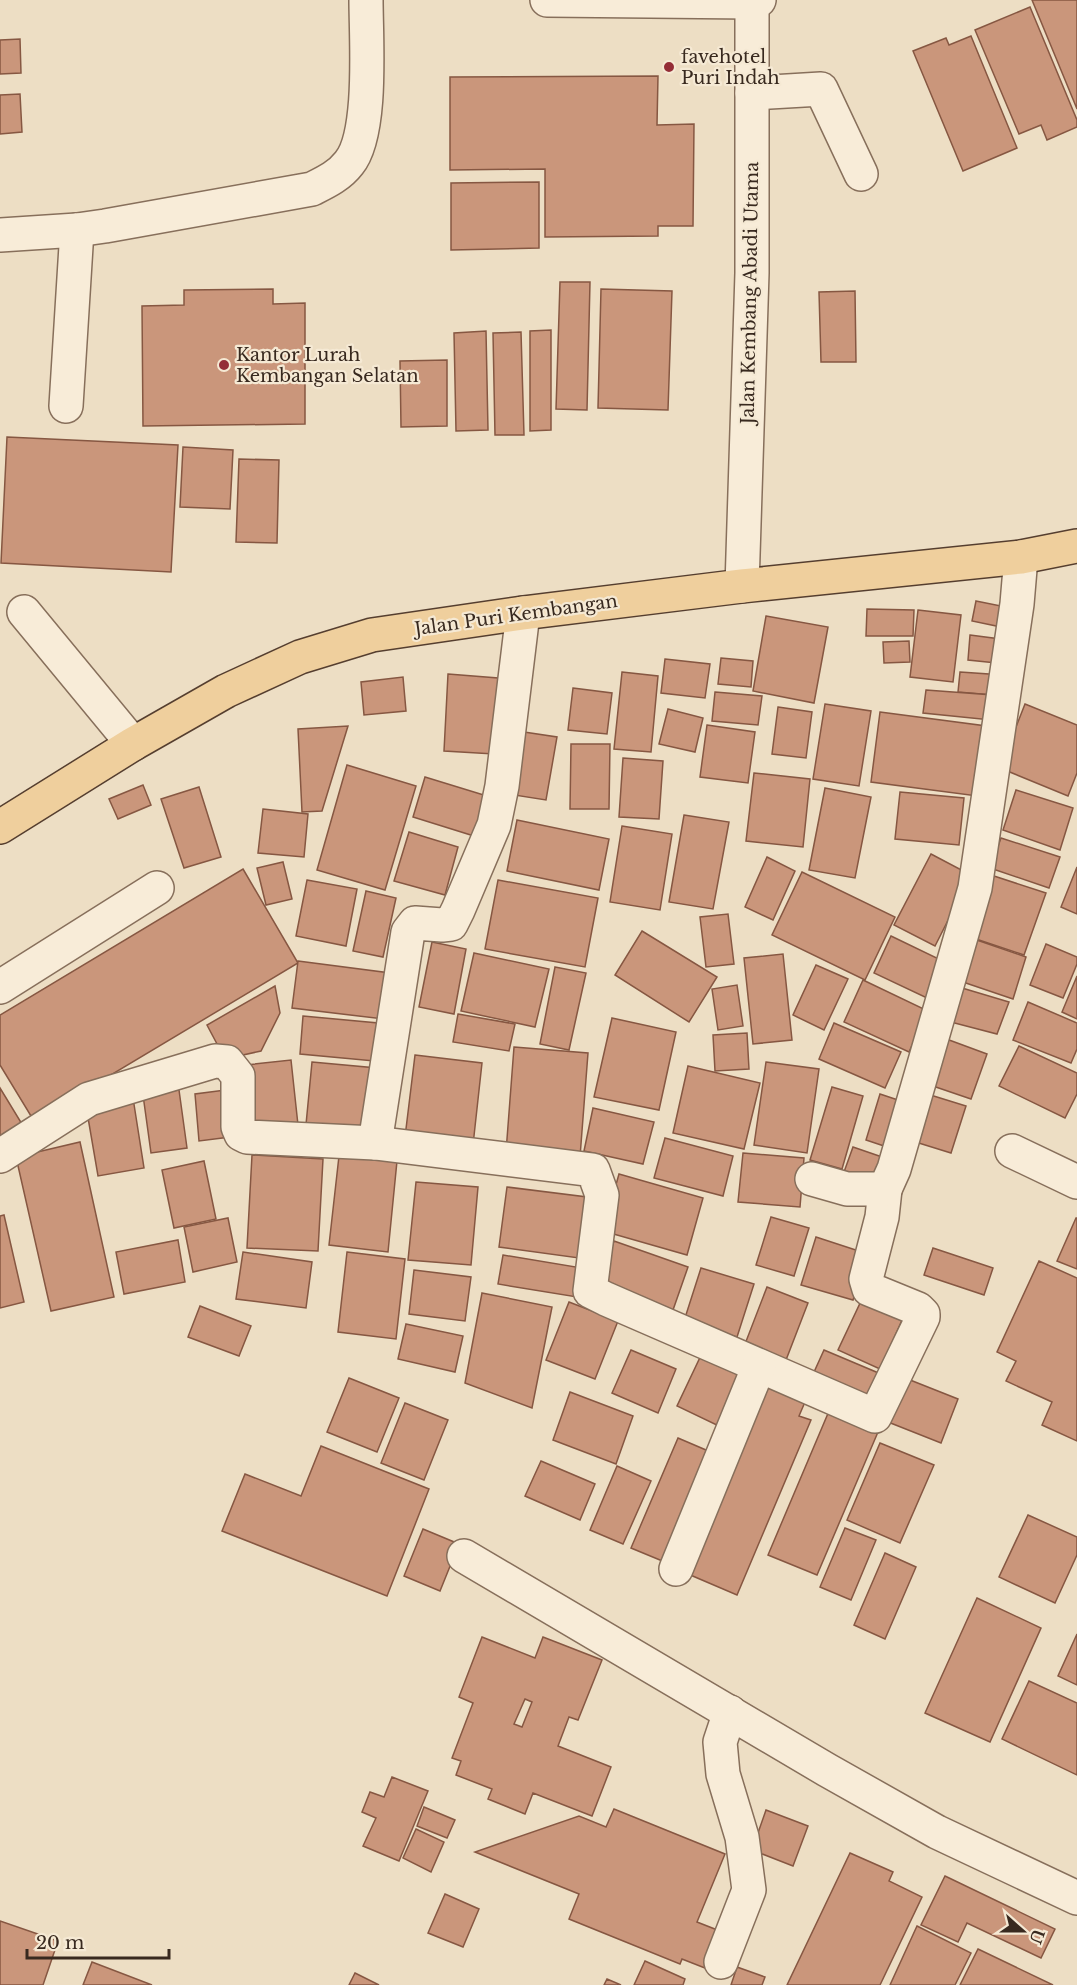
<svg xmlns="http://www.w3.org/2000/svg" width="1077" height="1985" font-family="'Libre Baskerville',serif">
<style>
.building{fill:#ca967b;stroke:#865742;stroke-width:1.5;fill-rule:evenodd}
.lines{fill:none;stroke-linecap:round;stroke-linejoin:round}
.minor-casing{stroke:#876f5b;stroke-width:36}
.major-casing{stroke:#553e2f;stroke-width:36}
.minor{stroke:#f8ecd8;stroke-width:33}
.major{stroke:#efcf9d;stroke-width:33}
.poi-dot{fill:#942d36;stroke:#f5e9d4;stroke-width:2}
.labels{text-anchor:middle;stroke-width:4.5;stroke-linejoin:round;paint-order:stroke}
.poi-label{font-size:18px;fill:#38291f;stroke:#f5e9d4;text-anchor:start}
.street-label{font-size:18px;fill:#38291f;stroke:#f5e9d4}
</style>
<rect width="100%" height="100%" fill="#eddec4"/>
<g class="building">
<path d="M1032,0H1077V109L1056,58Z"/>
<path d="M1030,7L1077,120V127L1047,140L1041,125L1019,134L975,30Z"/>
<path d="M971,36L1017,148L963,171L913,51L946,38L949,45Z"/>
<path d="M20,39L21,73L0,74V40Z"/>
<path d="M658,76L657,125L694,124L693,226H658V236L545,237V169L450,170V77Z"/>
<path d="M20,94L22,132L0,134V95Z"/>
<path d="M539,182V248L451,250V183Z"/>
<path d="M560,282H590L587,410L556,409Z"/>
<path d="M273,289V304L305,303V424L143,426L142,306L184,305V290Z"/>
<path d="M601,289L672,291L668,410L598,408Z"/>
<path d="M855,291L856,362H821L819,292Z"/>
<path d="M551,330V430L530,431V331Z"/>
<path d="M486,331L488,430L456,431L454,333Z"/>
<path d="M521,332L524,435H495L493,333Z"/>
<path d="M447,360V426L401,427L400,361Z"/>
<path d="M7,437L178,445L171,572L1,563Z"/>
<path d="M183,447L233,450L230,509L180,507Z"/>
<path d="M239,459L279,460L277,543L236,542Z"/>
<path d="M976,601L1011,608L1006,628L972,621Z"/>
<path d="M867,609L914,610L913,636H866Z"/>
<path d="M918,610L961,615L953,682L910,677Z"/>
<path d="M766,616L828,627L814,703L753,691Z"/>
<path d="M970,635L1008,640L1006,664L968,660Z"/>
<path d="M909,641L910,662L884,663L883,642Z"/>
<path d="M721,658L753,661L751,687L718,684Z"/>
<path d="M665,659L710,664L705,698L661,693Z"/>
<path d="M622,672L658,676L651,752L614,749Z"/>
<path d="M960,672L1003,675L993,695L958,692Z"/>
<path d="M448,674L498,678L494,754L444,751Z"/>
<path d="M403,677L406,711L364,715L361,682Z"/>
<path d="M573,688L612,693L607,734L568,730Z"/>
<path d="M926,690L993,695L991,720L923,713Z"/>
<path d="M715,692L762,696L758,725L712,721Z"/>
<path d="M825,704L871,711L859,786L813,779Z"/>
<path d="M1025,704L1077,725V773L1068,796L1000,768Z"/>
<path d="M778,707L812,712L806,758L772,754Z"/>
<path d="M668,709L703,718L695,752L659,744Z"/>
<path d="M880,712L994,727L985,797L871,782Z"/>
<path d="M707,725L755,732L748,783L700,777Z"/>
<path d="M348,726L322,811L302,812L298,729Z"/>
<path d="M524,732L557,737L546,800L514,795Z"/>
<path d="M571,744H610L609,809H570Z"/>
<path d="M623,758L663,761L659,819L619,817Z"/>
<path d="M347,765L416,786L385,890L317,870Z"/>
<path d="M754,773L810,779L803,847L746,841Z"/>
<path d="M425,777L487,796L474,836L413,817Z"/>
<path d="M143,785L151,805L118,819L109,799Z"/>
<path d="M199,787L221,857L184,868L161,799Z"/>
<path d="M825,788L871,797L855,878L809,870Z"/>
<path d="M1016,790L1073,808L1060,850L1003,830Z"/>
<path d="M900,792L964,798L959,845L895,839Z"/>
<path d="M263,809L308,814L304,857L258,853Z"/>
<path d="M684,815L729,822L713,909L669,902Z"/>
<path d="M517,820L609,839L599,890L507,871Z"/>
<path d="M622,826L672,834L660,910L610,902Z"/>
<path d="M409,832L458,847L445,895L394,881Z"/>
<path d="M1001,838L1060,857L1049,888L990,868Z"/>
<path d="M931,854L971,875L935,946L894,925Z"/>
<path d="M767,857L795,871L773,920L745,907Z"/>
<path d="M283,862L292,899L266,905L257,868Z"/>
<path d="M1077,867V914L1061,907Z"/>
<path d="M243,869L298,963L34,1121L0,1065V1015Z"/>
<path d="M802,872L895,917L865,980L772,935Z"/>
<path d="M994,876L1046,893L1024,955L973,938Z"/>
<path d="M307,880L357,889L346,946L296,936Z"/>
<path d="M498,880L598,898L585,967L485,949Z"/>
<path d="M366,891L396,898L383,957L353,951Z"/>
<path d="M728,914L734,964L706,967L700,917Z"/>
<path d="M642,931L717,977L689,1022L615,975Z"/>
<path d="M891,936L943,961L927,998L874,973Z"/>
<path d="M968,937L1026,957L1013,999L954,979Z"/>
<path d="M432,942L466,949L454,1014L419,1007Z"/>
<path d="M1046,944L1077,957V964L1063,998L1030,985Z"/>
<path d="M474,953L549,969L535,1027L461,1011Z"/>
<path d="M783,954L792,1040L753,1044L744,958Z"/>
<path d="M298,961L398,974L392,1020L292,1008Z"/>
<path d="M816,965L848,979L824,1030L793,1015Z"/>
<path d="M555,967L586,973L569,1050L540,1044Z"/>
<path d="M1077,976V1019L1062,1012Z"/>
<path d="M863,980L928,1011L909,1052L844,1022Z"/>
<path d="M737,985L743,1026L718,1030L712,989Z"/>
<path d="M952,985L1009,1002L997,1034L943,1020Z"/>
<path d="M275,986L280,1013L261,1051L225,1059L207,1025Z"/>
<path d="M1028,1002L1077,1023V1049L1071,1063L1013,1040Z"/>
<path d="M458,1014L515,1024L509,1051L453,1042Z"/>
<path d="M303,1016L389,1024L385,1062L300,1054Z"/>
<path d="M612,1018L676,1032L659,1110L594,1097Z"/>
<path d="M834,1023L901,1052L885,1088L819,1059Z"/>
<path d="M747,1033L749,1069L715,1071L713,1035Z"/>
<path d="M941,1037L987,1054L971,1099L924,1083Z"/>
<path d="M1019,1046L1077,1073V1094L1065,1118L999,1086Z"/>
<path d="M514,1047L588,1053L580,1157L506,1152Z"/>
<path d="M415,1055L482,1063L473,1145L405,1137Z"/>
<path d="M291,1060L298,1125L253,1130L246,1065Z"/>
<path d="M312,1062L377,1068L370,1141L305,1135Z"/>
<path d="M766,1062L819,1069L807,1153L754,1145Z"/>
<path d="M688,1066L760,1083L744,1149L673,1133Z"/>
<path d="M832,1087L863,1096L842,1169L810,1160Z"/>
<path d="M0,1088L25,1129L0,1144Z"/>
<path d="M233,1089L238,1136L199,1141L195,1094Z"/>
<path d="M179,1090L187,1148L151,1153L143,1095Z"/>
<path d="M924,1093L966,1106L951,1153L909,1140Z"/>
<path d="M880,1094L907,1103L893,1149L866,1140Z"/>
<path d="M133,1098L144,1168L98,1176L86,1106Z"/>
<path d="M593,1108L654,1122L643,1164L584,1151Z"/>
<path d="M665,1138L733,1156L723,1196L654,1178Z"/>
<path d="M80,1142L114,1297L51,1311L16,1157Z"/>
<path d="M853,1147L885,1158L877,1183L844,1172Z"/>
<path d="M743,1153L804,1158L800,1207L738,1202Z"/>
<path d="M252,1155L323,1159L318,1251L247,1248Z"/>
<path d="M339,1156L397,1161L388,1252L329,1245Z"/>
<path d="M204,1161L216,1219L174,1228L162,1170Z"/>
<path d="M619,1174L703,1198L687,1255L603,1231Z"/>
<path d="M416,1182L478,1187L471,1265L408,1260Z"/>
<path d="M507,1187L587,1197L579,1258L499,1247Z"/>
<path d="M4,1215L24,1302L0,1308V1216Z"/>
<path d="M771,1217L809,1228L794,1276L756,1265Z"/>
<path d="M228,1218L237,1262L193,1272L184,1227Z"/>
<path d="M1076,1218H1077V1269L1057,1261Z"/>
<path d="M816,1237L868,1254L853,1300L801,1285Z"/>
<path d="M178,1240L185,1282L124,1294L116,1252Z"/>
<path d="M614,1241L688,1267L673,1310L600,1285Z"/>
<path d="M933,1248L993,1268L984,1295L924,1275Z"/>
<path d="M243,1252L312,1262L306,1308L236,1299Z"/>
<path d="M347,1252L405,1259L396,1339L338,1332Z"/>
<path d="M503,1255L582,1268L577,1297L498,1284Z"/>
<path d="M1039,1261L1077,1278V1441L1042,1425L1052,1402L1006,1381L1016,1361L997,1352Z"/>
<path d="M701,1268L754,1284L737,1337L684,1321Z"/>
<path d="M414,1270L471,1277L465,1321L409,1314Z"/>
<path d="M767,1287L808,1303L786,1360L745,1344Z"/>
<path d="M482,1293L552,1307L532,1408L465,1383Z"/>
<path d="M862,1299L903,1318L880,1369L838,1350Z"/>
<path d="M569,1302L618,1321L595,1379L546,1360Z"/>
<path d="M200,1306L251,1326L239,1356L188,1337Z"/>
<path d="M406,1324L463,1336L455,1372L398,1359Z"/>
<path d="M704,1349L750,1372L723,1428L677,1406Z"/>
<path d="M631,1350L676,1369L658,1413L612,1393Z"/>
<path d="M824,1350L888,1377L873,1410L810,1381Z"/>
<path d="M762,1376L808,1395L799,1416L811,1420L737,1595L681,1571Z"/>
<path d="M900,1376L958,1399L941,1443L883,1420Z"/>
<path d="M349,1378L399,1398L377,1452L327,1432Z"/>
<path d="M570,1392L633,1416L616,1464L553,1440Z"/>
<path d="M405,1403L448,1420L424,1480L381,1463Z"/>
<path d="M832,1404L881,1425L817,1575L768,1555Z"/>
<path d="M678,1438L720,1456L672,1565L631,1548Z"/>
<path d="M880,1443L934,1465L900,1543L847,1520Z"/>
<path d="M321,1446L429,1489L387,1596L222,1531L245,1474L301,1496Z"/>
<path d="M541,1461L595,1484L580,1520L525,1496Z"/>
<path d="M617,1466L651,1481L623,1544L590,1530Z"/>
<path d="M1028,1515L1077,1537V1555L1055,1603L999,1577Z"/>
<path d="M845,1528L876,1540L851,1600L820,1587Z"/>
<path d="M423,1529L459,1544L440,1591L404,1576Z"/>
<path d="M885,1553L916,1567L885,1639L854,1625Z"/>
<path d="M977,1598L1041,1628L990,1742L925,1713Z"/>
<path d="M1077,1634V1685L1058,1676Z"/>
<path d="M482,1637L535,1658L543,1637L602,1660L578,1720L569,1717L558,1746L611,1767L592,1816L533,1793L525,1814L488,1799L492,1789L456,1775L461,1761L452,1758L473,1703L459,1697ZM525,1699L532,1702L522,1727L514,1724Z"/>
<path d="M1029,1681L1077,1703V1775L1002,1739Z"/>
<path d="M392,1777L428,1791L399,1861L363,1846L376,1818L362,1812L370,1792L384,1797Z"/>
<path d="M424,1807L455,1820L447,1838L417,1826Z"/>
<path d="M614,1809L725,1854L697,1922L725,1933L710,1970L682,1959L680,1964L569,1919L579,1894L475,1852L579,1816L606,1827Z"/>
<path d="M766,1810L808,1826L793,1866L752,1850Z"/>
<path d="M416,1829L444,1842L431,1872L403,1858Z"/>
<path d="M850,1853L893,1872L889,1881L922,1897L880,1985H787Z"/>
<path d="M945,1876L1055,1929L1041,1958L967,1923L958,1942L921,1925Z"/>
<path d="M445,1894L479,1909L463,1947L428,1933Z"/>
<path d="M0,1921L58,1941L43,1985H0Z"/>
<path d="M917,1926L971,1953L955,1985H890Z"/>
<path d="M978,1949L1053,1985H960Z"/>
<path d="M645,1961L685,1979L683,1985H634Z"/>
<path d="M92,1962L152,1985H83Z"/>
<path d="M737,1967L765,1977L762,1985H731Z"/>
<path d="M355,1973L379,1985H349Z"/>
<path d="M607,1979L621,1985H604Z"/>
</g>
<g class="lines">
<defs>
<g id="minor">
<path d="M547,0L752,2L759,0"/>
<path d="M752,93L821,89L861,174"/>
<path d="M0,235L77,230L105,226L312,189C326,182 339,176 349,163C373,134 366,39 366,0"/>
<path d="M66,406L77,230"/>
<path d="M742,586L752,273V0"/>
<path d="M24,612L133,744"/>
<path d="M0,987L157,888"/>
<path d="M375,1143L408,932L415,923L442,925L451,924L458,910L494,825L502,786L523,613"/>
<path d="M1012,1151L1077,1182"/>
<path d="M0,1156L89,1099L215,1061L227,1062L238,1076V1127L241,1134L247,1137L375,1143L593,1170L602,1195L590,1291L606,1299L875,1416L923,1317V1314L918,1309L869,1289L866,1279L882,1217L885,1189"/>
<path d="M812,1179L847,1189H885L894,1169L975,888L1017,604L1021,557"/>
<path d="M464,1556L827,1770L937,1832L1077,1898"/>
<path d="M676,1569L759,1366"/>
<path d="M721,1962L749,1890L742,1837L723,1774L720,1742L730,1712"/>
</g>
<path id="major" d="M0,827L133,744L226,691L300,657L372,635L523,613L742,586L1021,557L1077,546"/>
</defs>
<use href="#minor" class="minor-casing"/>
<use href="#major" class="major-casing"/>
<use href="#minor" class="minor"/>
<use href="#major" class="major"/>
</g>
<g class="poi-dot">
<circle cx="669" cy="67" r="6"/>
<circle cx="224" cy="365" r="6"/>
</g>
<g class="labels">
<g class="poi-label">
<text x="681" y="63">favehotel<tspan x="681" dy="21">Puri Indah</tspan></text>
<text x="236" y="361">Kantor Lurah<tspan x="236" dy="21">Kembangan Selatan</tspan></text>
</g>
<g class="street-label">
<text transform="translate(750 293) rotate(-89)" y="6">Jalan Kembang Abadi Utama</text>
<text transform="translate(516 615) rotate(-8)" y="6">Jalan Puri Kembangan</text>
</g>
</g>
<g transform="translate(1023 1931) rotate(111)" stroke="#f5e9d4" stroke-width="4.5" paint-order="stroke">
<path d="M0-4.5L10 22L0 15L-10 22Z" fill="#38291f"/>
<text y="-9" font-size="16" font-weight="bold" text-anchor="middle" fill="#38291f">U</text>
</g>
<path d="M27 1949v9h142v-9" fill="none" stroke="#38291f" stroke-width="3"/>
<text x="36" y="1949" font-size="18" fill="#38291f" stroke="#f5e9d4" stroke-width="4.5" paint-order="stroke">20 m</text>
</svg>
